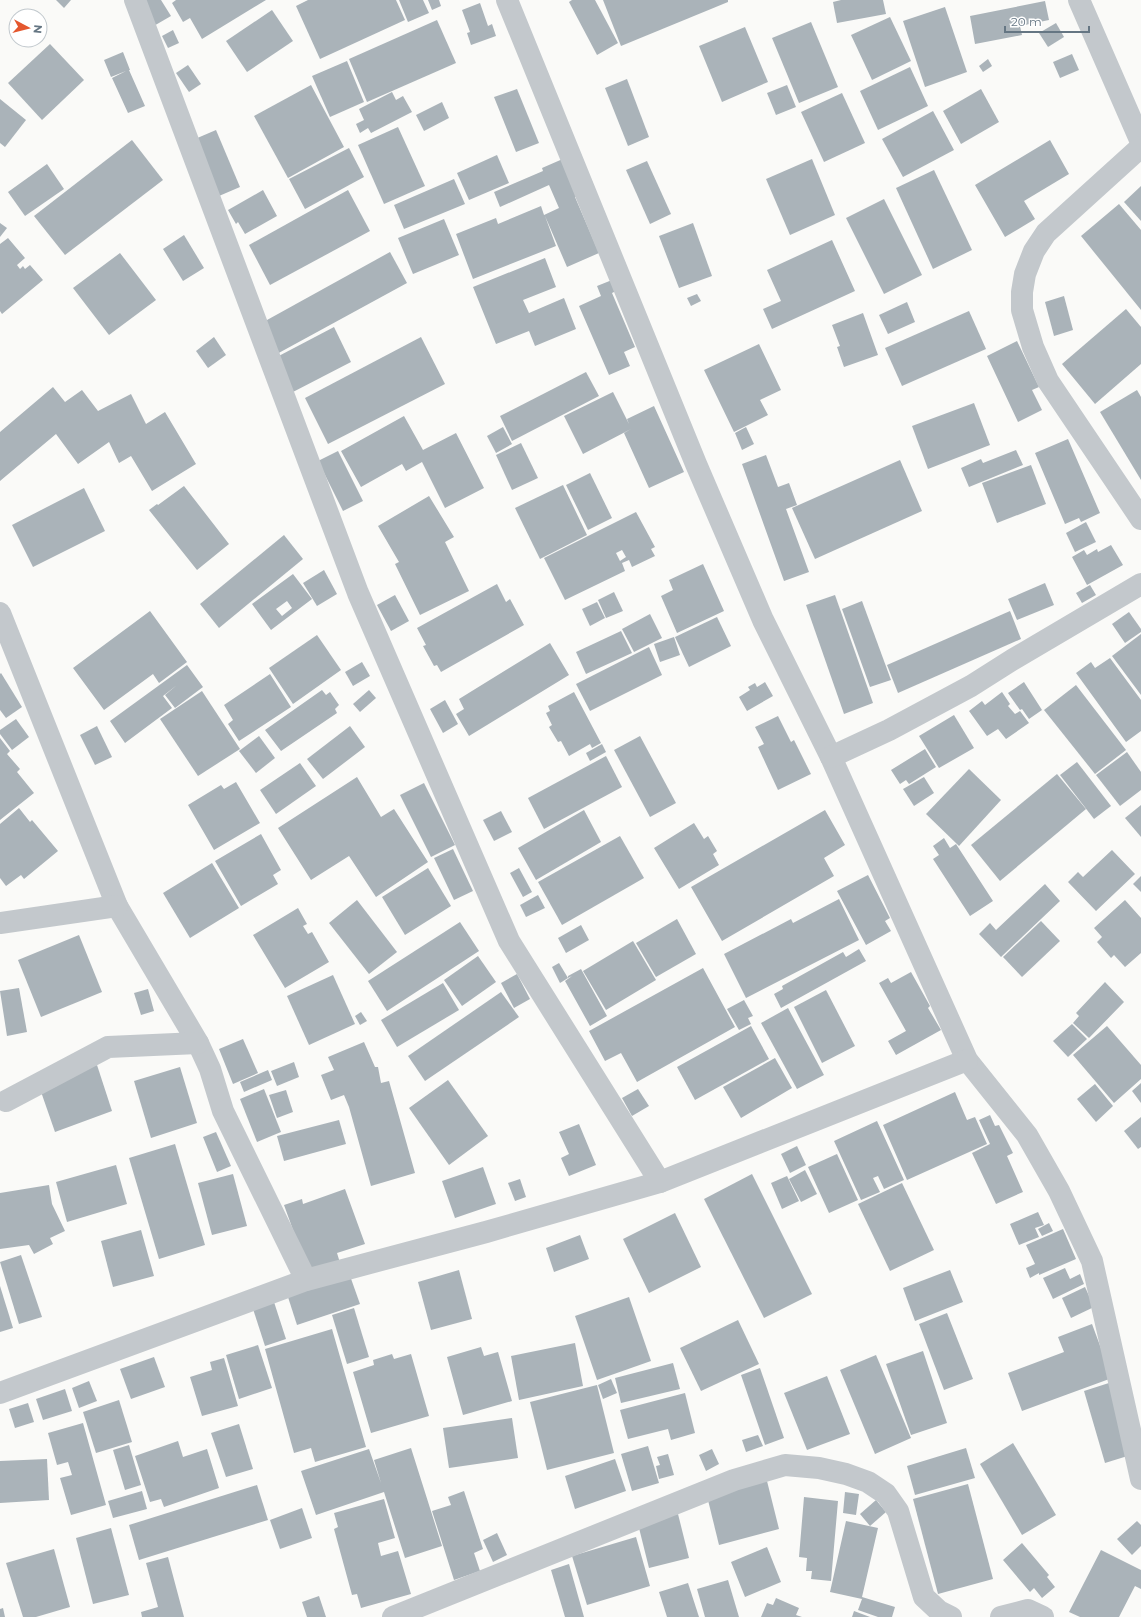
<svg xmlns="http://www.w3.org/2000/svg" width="1141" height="1617" font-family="Montserrat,sans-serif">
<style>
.building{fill:#aab3b9;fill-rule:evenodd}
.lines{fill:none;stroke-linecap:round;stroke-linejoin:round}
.minor{stroke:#c3c8cc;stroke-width:22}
</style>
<rect width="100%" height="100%" fill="#fafaf8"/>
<g class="building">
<path d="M56,0H71L64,8Z"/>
<path d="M141,0H161L171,16L152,27Z"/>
<path d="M176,0H266L202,39L190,18L183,22L172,3Z"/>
<path d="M308,0H396L405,20L320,59L296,6Z"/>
<path d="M399,0H423L429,13L408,22Z"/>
<path d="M428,0H439L441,6L432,10Z"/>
<path d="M572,0H595L618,43L597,55L569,2Z"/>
<path d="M603,0H728V2L621,46Z"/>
<path d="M841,0H883L886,14L837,23L833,2Z"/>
<path d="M1045,1L1049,20L1020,26L1022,35L975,44L970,16Z"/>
<path d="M480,3L488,26L492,24L496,36L471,45L467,33L470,32L462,10Z"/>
<path d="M945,7L967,72L925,87L903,21Z"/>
<path d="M272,10L293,41L247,72L226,41Z"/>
<path d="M890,17L911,61L872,80L851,35Z"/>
<path d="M437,20L456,63L367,102L349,59Z"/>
<path d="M811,22L838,87L799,103L772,38Z"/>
<path d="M1056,23L1064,37L1048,47L1039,33Z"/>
<path d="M745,27L768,82L722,102L699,46Z"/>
<path d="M173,30L179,43L168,48L162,36Z"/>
<path d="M50,44L84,80L42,120L8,83Z"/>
<path d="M123,52L130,70H129L145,106L128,113L112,78L126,71L111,77L104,60Z"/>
<path d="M1072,54L1079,70L1060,78L1053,62Z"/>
<path d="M988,59L992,66L983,72L979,66Z"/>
<path d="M347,61L364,102L330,117L312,76Z"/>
<path d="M188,65L201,84L189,92L176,73Z"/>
<path d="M910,67L928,106L878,130L860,91Z"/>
<path d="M627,79L649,137L628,146L605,88Z"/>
<path d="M311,85L344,147L288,178L254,116Z"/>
<path d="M787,85L796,107L776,115L767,93Z"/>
<path d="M517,89L539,143L516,152L494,97Z"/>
<path d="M981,89L999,122L961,144L943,111Z"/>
<path d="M392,92L396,100L403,96L412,112L371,133L368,128L360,133L356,124L364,120L359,109Z"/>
<path d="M842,93L865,143L824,162L801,112Z"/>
<path d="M0,99L26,120L5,147L0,143Z"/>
<path d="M442,102L449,118L424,131L416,115Z"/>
<path d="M933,111L954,150L903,177L882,139Z"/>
<path d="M398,127L425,186L384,204L358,145Z"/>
<path d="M216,130L240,187L219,196L195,139Z"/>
<path d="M132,140L163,180L65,255L34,216Z"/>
<path d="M1050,140L1069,174L1024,201L1035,219L1005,237L975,185Z"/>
<path d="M349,148L364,177L305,209L289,179Z"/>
<path d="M497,155L509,183L469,200L457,173Z"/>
<path d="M565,158L581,195L575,197L599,253L567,267L545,216L556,246L473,279L456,234L496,218L498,224L541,206L544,215L559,208L549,185L500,207L494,192L543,171L542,168Z"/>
<path d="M812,159L835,215L790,235L766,179Z"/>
<path d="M647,161L671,214L650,224L626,170Z"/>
<path d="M47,164L64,189L25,216L8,192Z"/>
<path d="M934,170L972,250L933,269L896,188Z"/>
<path d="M454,179L465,204L404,229L394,205Z"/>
<path d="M1141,186V221L1124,202Z"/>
<path d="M263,190L277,216L245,234L238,222L236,224L228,210Z"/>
<path d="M348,190L370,231L270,285L249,245Z"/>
<path d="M884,199L922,275L884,294L846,218Z"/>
<path d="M1119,204L1141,230V310L1081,236Z"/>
<path d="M444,219L459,255L413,274L398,238Z"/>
<path d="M0,223L7,228L0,237Z"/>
<path d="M693,223L712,276L679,288L659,236Z"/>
<path d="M184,235L204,268L183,281L163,249Z"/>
<path d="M8,238L25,258L17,265L20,269L23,266L25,269L30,265L43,280L2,314L0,311V244Z"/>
<path d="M832,240L855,291L772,329L763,309L781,301L767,270Z"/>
<path d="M390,252L407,283L275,355L258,325Z"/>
<path d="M120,253L156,300L109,335L73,288Z"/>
<path d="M545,258L556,287L523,300L529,313L564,298L576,329L535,346L529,331L496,344L473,287Z"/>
<path d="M612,280L616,291L612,293L635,347L624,352L630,366L609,375L579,306L601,296L597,286Z"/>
<path d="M697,294L701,301L691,306L687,298Z"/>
<path d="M1064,296L1073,330L1054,336L1045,302Z"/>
<path d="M907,302L915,322L888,334L879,315Z"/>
<path d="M1126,309L1141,327V364L1095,404L1062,364Z"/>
<path d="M969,311L986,349L902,386L885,348Z"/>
<path d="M863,313L878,355L844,367L837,347L840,346L832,325Z"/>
<path d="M334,327L351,362L291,393L273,359Z"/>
<path d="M214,337L226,355L208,368L196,351Z"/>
<path d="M421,337L445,384L328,444L305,398Z"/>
<path d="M1017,341L1039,387L1032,390L1042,410L1018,422L987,356Z"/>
<path d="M759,344L781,390L760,400L768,415L734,432L704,370Z"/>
<path d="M586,372L599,396L512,441L500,416Z"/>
<path d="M53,387L65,402L82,390L98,411L131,394L146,424L165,412L196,464L152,491L131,456L119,463L109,442L78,464L56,434L0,481V432Z"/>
<path d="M1137,390L1141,397V480L1100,412Z"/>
<path d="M613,392L629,424L627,419L654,406L684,472L649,488L624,433L631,429L583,454L564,416Z"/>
<path d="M974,403L990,445L928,469L912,426Z"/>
<path d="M404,416L423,450L456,433L484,488L445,508L422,462L406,471L402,464L361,487L341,451Z"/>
<path d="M503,427L512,444L496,453L487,436Z"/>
<path d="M746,427L754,444L742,450L735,433Z"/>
<path d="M1068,439L1100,513L1081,522L1079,518L1065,524L1035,453Z"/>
<path d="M521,443L538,478L512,490L496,455Z"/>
<path d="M1016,450L1023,465L969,487L961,468L981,459L983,463Z"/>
<path d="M338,451L363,501L343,511L318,461Z"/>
<path d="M766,455L778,487L789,483L797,505L786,509L809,572L784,581L742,464Z"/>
<path d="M900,460L922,511L815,559L792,508Z"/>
<path d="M1031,465L1046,504L997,523L982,483Z"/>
<path d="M590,473L612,518L588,530L566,485Z"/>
<path d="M563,485L587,535L540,559L515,508Z"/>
<path d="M184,486L229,544L197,570L149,510L157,504L158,505Z"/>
<path d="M84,488L105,531L33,567L12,525Z"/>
<path d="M429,496L454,537L445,542L469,591L420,615L395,564L399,562L378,526Z"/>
<path d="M636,512L655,547L651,549L655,556L632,567L629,560L622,563L625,571L565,600L544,558ZM622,550L626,557L620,561L616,553Z"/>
<path d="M1086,522L1096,542L1075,552L1066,533Z"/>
<path d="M284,535L303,559L219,628L200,604Z"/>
<path d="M1111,545L1123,565L1087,585L1072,557L1084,550L1087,555L1097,549L1098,552Z"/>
<path d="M703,564L724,611L677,633L661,596L673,590L669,580Z"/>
<path d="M324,570L337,594L317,606L303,583Z"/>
<path d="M293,574L312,599L271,630L252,604ZM287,601L292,608L282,616L276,609Z"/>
<path d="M1045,583L1054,605L1017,620L1008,599Z"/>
<path d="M497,584L506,602L510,599L524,625L441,672L437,665L434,666L423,646L426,645L417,628Z"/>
<path d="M1090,585L1096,595L1082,603L1076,593Z"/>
<path d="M614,592L623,611L606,618L598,600Z"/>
<path d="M395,595L409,621L391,631L377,605Z"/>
<path d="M835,595L873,703L844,714L806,605Z"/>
<path d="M862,601L891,680L870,687L842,609Z"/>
<path d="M597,602L605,618L590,626L582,609Z"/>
<path d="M150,611L187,662L159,683L153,674L104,710L73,668Z"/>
<path d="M1010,611L1021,639L898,693L887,665Z"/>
<path d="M1129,612L1141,629V632L1125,643L1112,624Z"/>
<path d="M650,614L662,638L634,652L622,629Z"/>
<path d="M717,617L731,646L689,667L675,637Z"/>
<path d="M621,631L632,653L586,674L576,652Z"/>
<path d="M1141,634V695L1112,656Z"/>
<path d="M317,635L341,670L293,704L269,668Z"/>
<path d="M674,637L680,655L660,662L654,644Z"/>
<path d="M550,643L569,675L469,736L456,714L464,709L459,699Z"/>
<path d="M649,647L662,675L590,711L576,684Z"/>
<path d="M1110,658L1141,700V731L1126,742L1076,673L1091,662L1095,668Z"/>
<path d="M362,662L370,676L353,686L345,672Z"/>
<path d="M187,665L203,687L175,708L165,695L177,685L163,696L172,708L125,743L110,721Z"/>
<path d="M1,673L22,707L6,718L0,710V674Z"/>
<path d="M270,674L291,707L239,741L228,724L233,720L224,705Z"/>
<path d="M765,682L773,696L747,711L739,697L750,690L748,687L755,683L757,687Z"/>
<path d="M1024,682L1042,710L1029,719L1022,709L1020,710L1008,693Z"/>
<path d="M1076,685L1126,750L1095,774L1044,710Z"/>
<path d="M322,690L326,695L330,692L339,705L335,709L337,713L281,751L265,730Z"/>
<path d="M369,690L376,698L360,712L353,704Z"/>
<path d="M202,691L240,749L198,776L160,719Z"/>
<path d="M574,692L601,743L592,748L590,744L569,756L561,741L558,742L549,727L552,725L546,713L550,711L548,706Z"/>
<path d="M1002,692L1010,704L1008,706L1015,714L1020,711L1029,723L1006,739L998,729L987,736L969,711L982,701L985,705Z"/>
<path d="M445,700L458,724L443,733L430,709Z"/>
<path d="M954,715L974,748L939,768L919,736Z"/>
<path d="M778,716L791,742L794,740L811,774L778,790L758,747L764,744L755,727Z"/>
<path d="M16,719L29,737L12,750L0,734V730Z"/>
<path d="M97,726L112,757L95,765L80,735Z"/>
<path d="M350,726L365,747L323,779L307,759Z"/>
<path d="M259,736L275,758L256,773L239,751Z"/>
<path d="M640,736L676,803L650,817L614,750Z"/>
<path d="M0,738L10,751L7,754L20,769L17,772L34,793L0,820Z"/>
<path d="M602,744L606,752L590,761L586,753Z"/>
<path d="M925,749L936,767L909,784L906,780L900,784L891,770Z"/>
<path d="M1127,752L1141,772V790L1120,806L1096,775Z"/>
<path d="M606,756L622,787L544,829L528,798Z"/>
<path d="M1077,762L1111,806L1094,819L1060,775Z"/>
<path d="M300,763L316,786L276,814L260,790Z"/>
<path d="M969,769L1001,800L959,846L926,814Z"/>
<path d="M1057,774L1086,809L1000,881L971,845Z"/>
<path d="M357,777L381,817L394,809L428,862L376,897L349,856L311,880L278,828Z"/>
<path d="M924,777L934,793L914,806L903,789Z"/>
<path d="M236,782L260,823L214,850L188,805L221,785L224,789Z"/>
<path d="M424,783L455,845L431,857L400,795Z"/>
<path d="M1141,805V837L1125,818Z"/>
<path d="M19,808L30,822L32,820L58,851L24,879L21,875L6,886L0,878V824Z"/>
<path d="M584,810L601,842L536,880L518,848Z"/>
<path d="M825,810L845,845L824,858L834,876L722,941L691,887Z"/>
<path d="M501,811L512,832L494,841L483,820Z"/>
<path d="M694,823L704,839L708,836L717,851L713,854L719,865L679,889L654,848Z"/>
<path d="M261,834L281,870L273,875L278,884L241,906L215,861Z"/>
<path d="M620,836L644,878L562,925L538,882Z"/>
<path d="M944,838L950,848L956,844L993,901L970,916L933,859L939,855L933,846Z"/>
<path d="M453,849L473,891L454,900L434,858Z"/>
<path d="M1112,850L1135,874L1096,911L1068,882L1078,872L1083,877Z"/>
<path d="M212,863L239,908L190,938L163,893Z"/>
<path d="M428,868L451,906L405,935L382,897Z"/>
<path d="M519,868L532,892L523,897L510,873Z"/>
<path d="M868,875L890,918L885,921L891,931L866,945L837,891Z"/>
<path d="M1141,876V892L1133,884Z"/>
<path d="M1045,884L1060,901L1001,957L979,934L990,923L996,930Z"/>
<path d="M538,895L545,908L526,917L520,905Z"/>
<path d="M839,899L859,940L746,998L724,954L791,919L793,923Z"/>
<path d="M357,900L397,952L369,974L329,923Z"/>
<path d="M1125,900L1141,918V953L1125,967L1114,955L1111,958L1097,942L1102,937L1094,928Z"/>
<path d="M298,908L307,924L303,926L308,934L312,932L329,962L285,988L253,935Z"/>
<path d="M677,919L696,954L656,977L636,943Z"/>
<path d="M1041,921L1060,941L1022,977L1003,957Z"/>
<path d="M460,922L479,951L387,1011L368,981Z"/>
<path d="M581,925L589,940L566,953L558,938Z"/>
<path d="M79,935L102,992L41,1017L18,960Z"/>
<path d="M633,941L656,980L606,1010L583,971Z"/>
<path d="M859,949L866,961L781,1008L774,994L783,989L782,986L843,952L846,957Z"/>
<path d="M478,956L496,982L462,1006L444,980Z"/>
<path d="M559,963L568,978L560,983L552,967Z"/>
<path d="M703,968L735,1027L637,1082L621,1053L605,1061L589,1031Z"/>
<path d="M581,969L607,1016L590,1026L565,981L572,976L568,978V976Z"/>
<path d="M911,972L930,1006L928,1008L941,1030L896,1055L888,1041L906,1031L879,983L888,978L891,983Z"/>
<path d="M517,974L530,999L514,1008L501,983Z"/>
<path d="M333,975L355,1024L309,1045L287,996Z"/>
<path d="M1105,982L1124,1002L1089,1038L1073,1023L1079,1016L1076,1013Z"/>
<path d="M443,983L459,1010L397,1047L381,1020Z"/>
<path d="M19,988L27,1032L7,1036L0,991Z"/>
<path d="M148,989L154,1011L141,1015L134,993Z"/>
<path d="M826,990L855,1046L822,1063L794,1007Z"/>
<path d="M501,992L519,1017L425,1081L408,1056Z"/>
<path d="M744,1000L753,1016L748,1018L751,1024L739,1030L727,1009Z"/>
<path d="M788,1008L824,1075L797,1089L761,1023Z"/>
<path d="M361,1012L367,1021L360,1025L355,1016Z"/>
<path d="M1072,1024L1087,1039L1068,1057L1053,1041Z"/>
<path d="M751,1026L769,1059L695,1100L677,1067Z"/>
<path d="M1107,1026L1141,1065V1079L1114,1103L1073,1055Z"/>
<path d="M243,1039L258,1073L233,1084L219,1049Z"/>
<path d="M364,1042L375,1067H378L381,1083L389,1081L415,1173L371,1186L349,1107L344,1095L331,1100L321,1075L334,1070L328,1057Z"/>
<path d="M775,1058L792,1088L741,1118L723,1087Z"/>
<path d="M294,1062L299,1077L277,1086L271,1071Z"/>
<path d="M97,1065L112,1111L55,1132L39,1086Z"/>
<path d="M180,1067L197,1123L151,1138L134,1081Z"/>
<path d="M268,1070L272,1080L244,1092L240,1082Z"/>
<path d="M448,1080L488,1136L449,1165L409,1108Z"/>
<path d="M1141,1083V1103L1132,1091Z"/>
<path d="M1095,1084L1113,1106L1096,1122L1077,1099Z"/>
<path d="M264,1089L281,1132L257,1142L240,1099Z"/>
<path d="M638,1089L649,1106L632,1116L622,1098Z"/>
<path d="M286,1090L293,1112L277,1118L269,1095Z"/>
<path d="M955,1092L967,1120L975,1117L987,1144L907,1180L883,1125Z"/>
<path d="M990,1115L995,1126L999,1125L1013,1153L1007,1156L1023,1192L996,1204L972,1153L990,1144L979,1120Z"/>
<path d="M1141,1117V1147L1138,1149L1124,1131Z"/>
<path d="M339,1120L346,1144L284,1161L277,1136Z"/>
<path d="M877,1121L904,1180L884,1189L878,1176L873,1178L880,1192L861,1200L834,1141Z"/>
<path d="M579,1124L596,1165L569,1176L561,1158L569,1154L559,1132Z"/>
<path d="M216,1132L231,1166L217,1172L203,1137Z"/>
<path d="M175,1144L205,1245L159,1259L129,1158Z"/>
<path d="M797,1146L806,1165L790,1173L781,1154Z"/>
<path d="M837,1154L858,1200L829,1213L808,1167Z"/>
<path d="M116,1165L127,1204L67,1222L56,1182Z"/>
<path d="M483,1167L496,1204L455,1218L442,1181Z"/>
<path d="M805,1170L817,1194L801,1202L789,1179Z"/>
<path d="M233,1174L247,1226L212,1235L198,1183Z"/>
<path d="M752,1174L812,1294L764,1318L704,1199Z"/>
<path d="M787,1176L799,1201L782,1209L771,1183Z"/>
<path d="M520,1179L526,1197L515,1201L508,1183Z"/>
<path d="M902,1183L934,1250L890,1271L858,1204Z"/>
<path d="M49,1185L52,1204L65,1231L50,1238L53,1244L34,1254L29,1245L0,1249V1193Z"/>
<path d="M345,1189L365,1244L337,1253L341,1266L310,1277L284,1205L302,1199L303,1204Z"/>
<path d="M1038,1212L1044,1225L1035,1228L1039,1237L1019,1245L1010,1224Z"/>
<path d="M675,1213L701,1267L649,1293L623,1239Z"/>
<path d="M1049,1223L1053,1231L1042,1236L1038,1229Z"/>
<path d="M1063,1229L1076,1259L1039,1275V1273L1030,1278L1026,1268L1035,1264L1026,1245Z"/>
<path d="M141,1230L154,1276L113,1287L101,1241Z"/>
<path d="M580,1235L589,1259L554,1272L546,1248Z"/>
<path d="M21,1255L42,1317L19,1324L0,1262Z"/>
<path d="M1065,1268L1070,1279L1080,1274L1084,1284L1053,1299L1043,1278Z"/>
<path d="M459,1270L472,1319L431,1330L418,1282Z"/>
<path d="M950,1270L963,1302L915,1321L903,1288Z"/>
<path d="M349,1273L360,1304L297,1325L287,1294Z"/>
<path d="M0,1286L13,1328L0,1332Z"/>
<path d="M1085,1287L1094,1307L1071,1318L1062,1298Z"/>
<path d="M629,1297L651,1361L597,1380L575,1316Z"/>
<path d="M274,1302L286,1339L265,1346L253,1309Z"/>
<path d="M354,1308L369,1357L347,1364L332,1315Z"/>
<path d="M947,1313L973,1379L944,1390L919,1324Z"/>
<path d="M738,1320L759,1364L701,1391L680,1348Z"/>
<path d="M1092,1324L1112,1378L1022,1411L1008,1373L1064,1352L1058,1337Z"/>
<path d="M332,1329L366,1447L315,1462L311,1448L294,1453L265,1349Z"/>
<path d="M575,1343L583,1386L519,1400L511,1356Z"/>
<path d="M258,1345L272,1388L239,1399L226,1355Z"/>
<path d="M481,1347L484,1356L498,1352L512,1401L463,1415L447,1357Z"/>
<path d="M923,1351L947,1423L911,1435L886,1364Z"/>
<path d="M392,1354L394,1359L411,1354L429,1416L371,1433L353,1372L374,1365L373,1360Z"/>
<path d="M876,1355L911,1438L875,1454L840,1370Z"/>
<path d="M154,1357L165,1387L131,1399L120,1369Z"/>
<path d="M224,1358L238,1406L202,1416L190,1377L212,1370L210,1362Z"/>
<path d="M673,1363L680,1389L621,1403L615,1378Z"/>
<path d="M760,1368L784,1438L765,1445L741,1375Z"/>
<path d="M827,1376L850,1434L807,1450L784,1393Z"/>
<path d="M611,1379L617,1393L603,1399L598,1385Z"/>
<path d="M89,1381L97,1401L79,1408L72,1388Z"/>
<path d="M1112,1382L1134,1454L1105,1463L1084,1391Z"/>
<path d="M597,1385L614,1453L547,1470L530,1402Z"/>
<path d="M65,1389L72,1411L43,1420L36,1399Z"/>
<path d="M685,1393L695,1433L671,1440L668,1429L628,1439L620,1410Z"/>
<path d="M119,1400L132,1442L96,1453L83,1412Z"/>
<path d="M28,1403L34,1422L15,1428L9,1409Z"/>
<path d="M512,1418L518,1458L449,1468L443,1428Z"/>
<path d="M83,1423L106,1505L71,1515L60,1478L72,1475L68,1462L57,1465L48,1433Z"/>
<path d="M239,1424L253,1469L226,1477L211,1433Z"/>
<path d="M758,1435L763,1446L746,1452L742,1440Z"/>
<path d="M178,1441L183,1457L207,1449L219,1488L164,1507L161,1499L150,1502L135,1456Z"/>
<path d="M1013,1443L1056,1515L1022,1535L980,1464Z"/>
<path d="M129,1445L141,1485L125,1490L113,1450Z"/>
<path d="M648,1446L659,1483L632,1491L621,1454Z"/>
<path d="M411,1448L442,1546L405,1558L384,1492L316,1515L301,1471L369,1449L381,1483L374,1460Z"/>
<path d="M966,1448L975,1478L915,1495L907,1466Z"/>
<path d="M712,1449L719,1464L706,1471L699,1455Z"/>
<path d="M668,1454L674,1475L659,1479L656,1466L660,1465L657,1457Z"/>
<path d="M47,1459L49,1500L0,1503V1461Z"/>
<path d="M615,1459L626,1491L575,1509L565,1476Z"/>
<path d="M767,1481L779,1529L719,1545L707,1496Z"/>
<path d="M968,1484L993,1579L938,1594L913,1499Z"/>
<path d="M257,1485L268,1520L139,1560L129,1525Z"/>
<path d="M142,1491L147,1509L113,1518L108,1501Z"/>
<path d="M464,1491L483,1549L474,1553L480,1571L454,1580L432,1511L451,1505L448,1497Z"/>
<path d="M845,1492L859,1494L856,1515L843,1513Z"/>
<path d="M804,1497L838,1501L831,1581L811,1579L812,1571H806L807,1558L799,1557Z"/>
<path d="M384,1499L395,1538L378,1543L381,1556L398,1551L411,1594L361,1608L357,1594L352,1595L334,1529L338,1527L334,1513Z"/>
<path d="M876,1500L886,1512L870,1526L860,1514Z"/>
<path d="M302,1508L312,1538L280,1549L270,1520Z"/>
<path d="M678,1514L689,1558L649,1568L638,1524Z"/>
<path d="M846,1521L878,1528L862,1597L895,1607L892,1617H878L858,1610L862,1599L830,1592Z"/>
<path d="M1137,1521L1141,1525V1546L1132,1555L1117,1539Z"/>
<path d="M111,1528L129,1595L93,1604L76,1538Z"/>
<path d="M497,1533L507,1555L493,1562L483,1540Z"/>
<path d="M636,1537L650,1586L587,1605L572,1556Z"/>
<path d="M1022,1543L1049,1575L1047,1577L1055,1587L1042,1598L1034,1588L1030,1592L1003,1560Z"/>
<path d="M767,1547L781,1582L745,1597L731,1562Z"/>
<path d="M54,1549L70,1607L36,1617H23L6,1563Z"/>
<path d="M1101,1550L1141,1570V1589L1135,1586L1119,1617H1080L1069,1612Z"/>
<path d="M168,1557L184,1617H142L141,1612L158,1607L146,1563Z"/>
<path d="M569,1564L584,1617H565L551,1570Z"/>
<path d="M728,1580L739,1617H705L697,1589Z"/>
<path d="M688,1583L699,1617H667L659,1592Z"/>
<path d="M319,1596L326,1617H307L302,1602Z"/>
<path d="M776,1598L799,1608L796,1615L802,1617H761L767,1603L773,1605Z"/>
<path d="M3,1608L5,1617H0V1609Z"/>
<path d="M854,1611L870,1617H852Z"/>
</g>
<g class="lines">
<g class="minor">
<path d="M135,0L358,593L509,941L660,1182"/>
<path d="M507,0L696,464L763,620L831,757L967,1060L1027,1135L1059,1191L1092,1261L1141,1479"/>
<path d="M1079,0L1141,142"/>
<path d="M1141,147L1046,233L1034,251L1025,274L1022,292V310L1033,347L1048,381L1141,519"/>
<path d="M0,613L117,906L198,1043L210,1069L223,1111L306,1280"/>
<path d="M831,757L889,730L971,686L1012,660L1141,584"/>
<path d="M0,923L117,906"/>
<path d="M6,1101L108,1047L198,1043"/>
<path d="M0,1393L306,1280L486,1232L660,1182L967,1060"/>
<path d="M393,1617L734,1480L785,1465L819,1468L846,1474L868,1482L886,1494L898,1511L924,1597L939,1611L951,1617"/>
<path d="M1001,1617L1028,1610L1043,1617"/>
</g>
</g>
<g transform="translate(28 28) rotate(97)"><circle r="19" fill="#ffffff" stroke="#c1c8cd"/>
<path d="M0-3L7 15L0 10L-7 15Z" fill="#e4572e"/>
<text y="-6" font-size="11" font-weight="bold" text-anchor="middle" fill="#657683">N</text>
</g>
<path d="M1005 26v6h84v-6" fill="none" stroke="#657683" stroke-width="2"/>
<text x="1011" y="26" font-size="12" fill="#657683" stroke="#ffffff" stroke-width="3" paint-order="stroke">20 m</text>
</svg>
